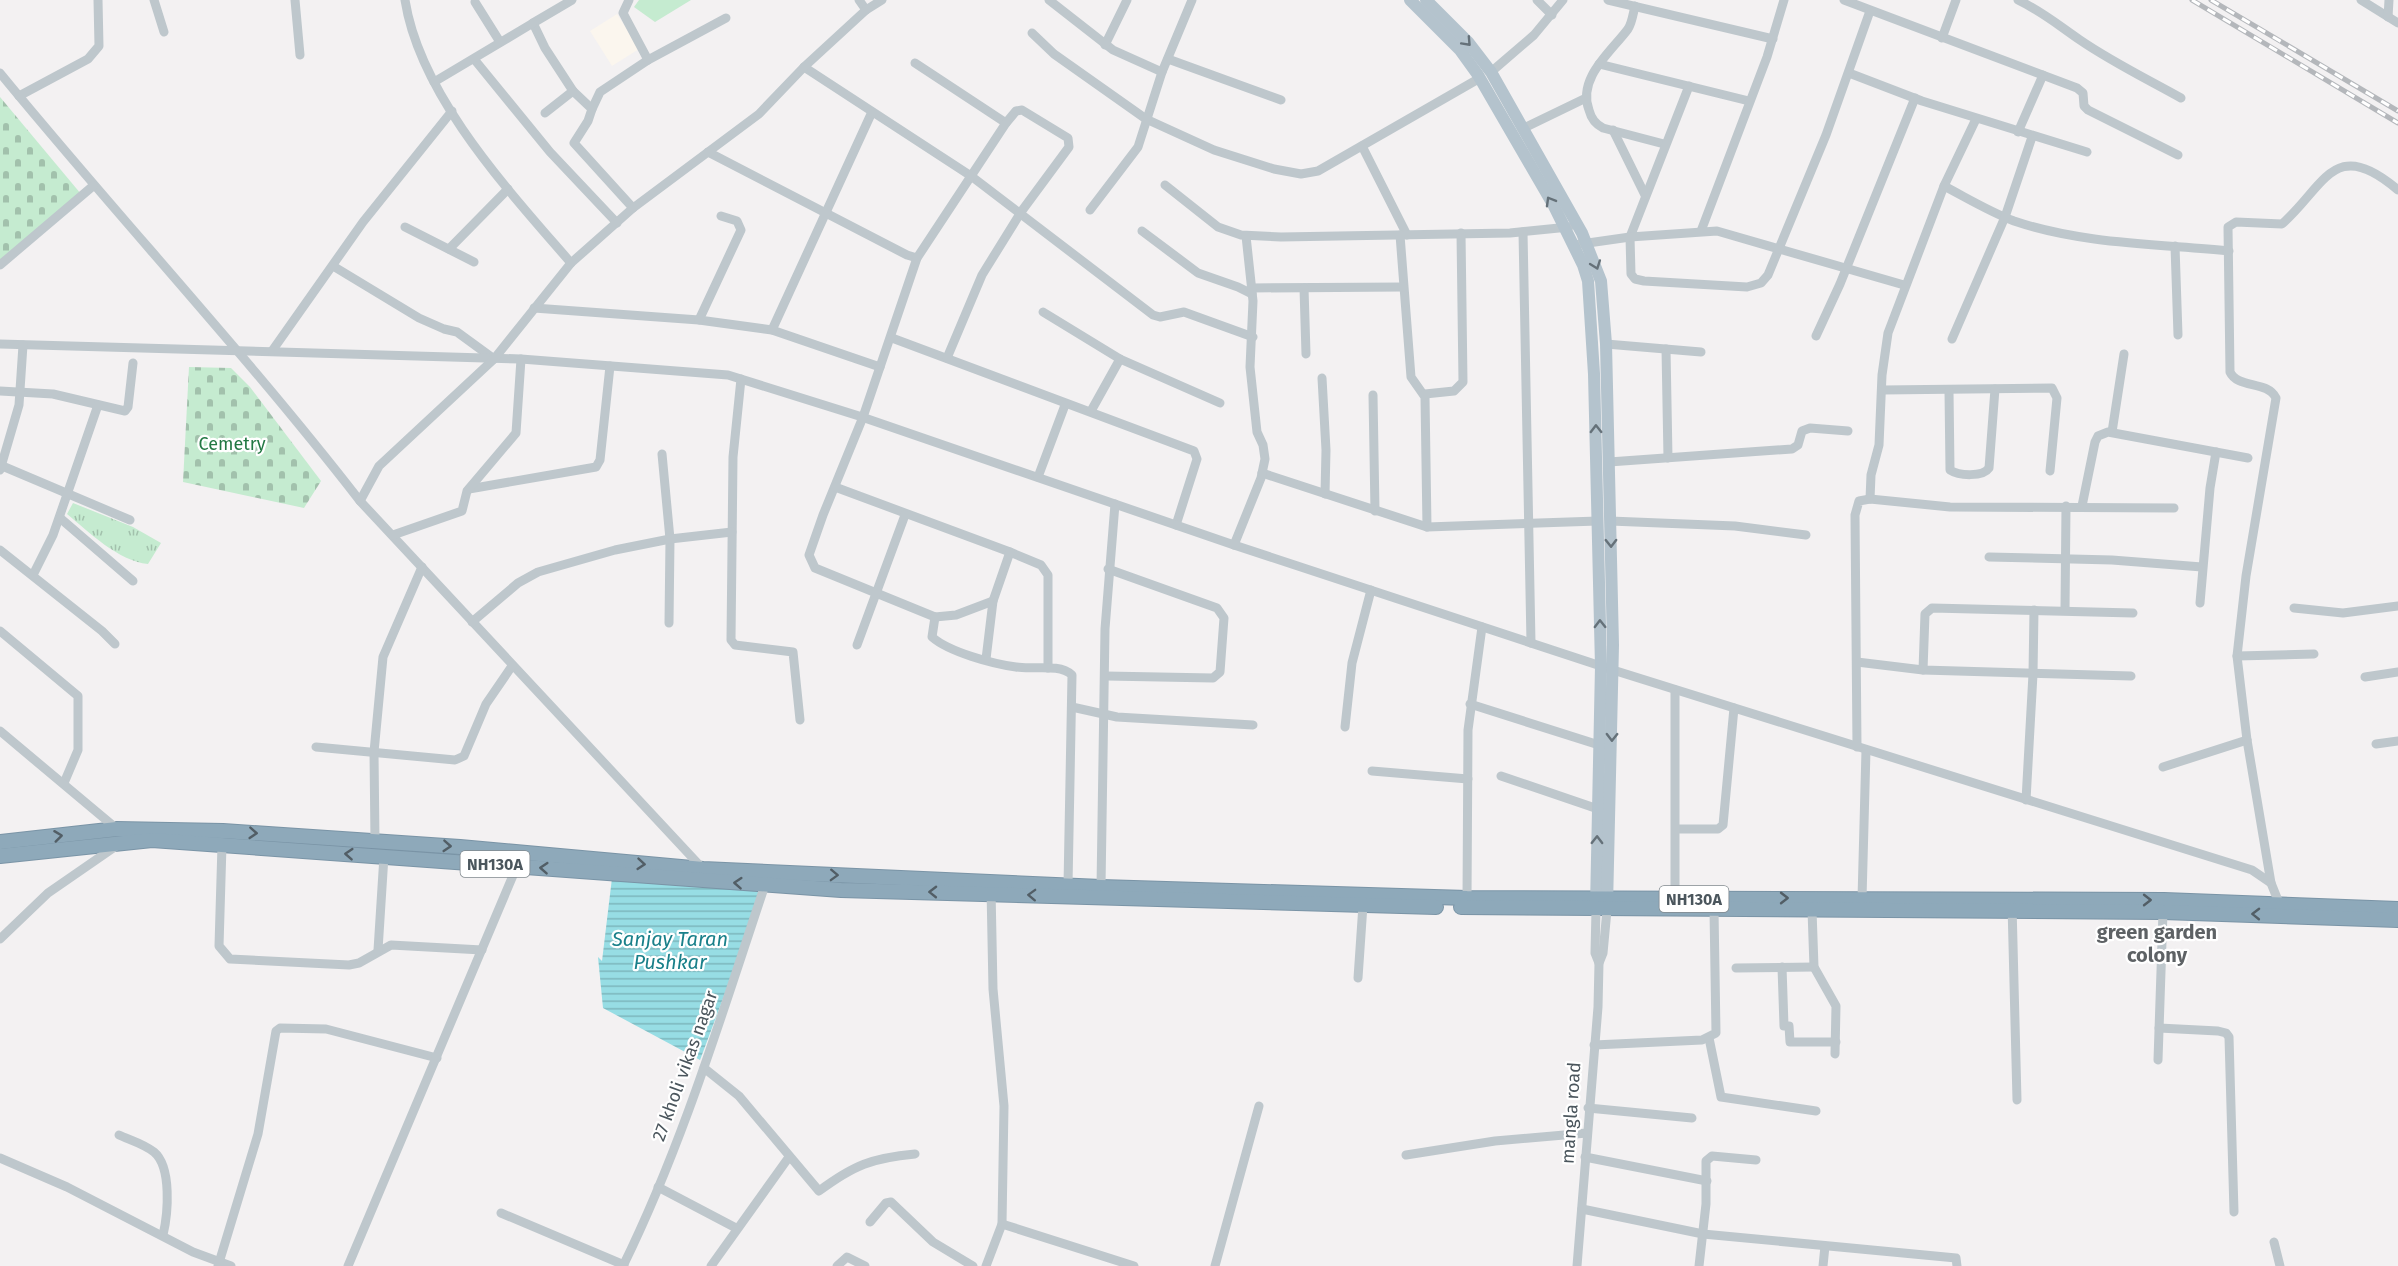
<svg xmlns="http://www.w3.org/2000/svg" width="2398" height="1266" font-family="'Fira Sans',sans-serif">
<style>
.commercial{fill:#fbf6ee}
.green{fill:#c5ebd0}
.cemetery{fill:url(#cemetery-stones)}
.park{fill:url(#park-tufts)}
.water{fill:url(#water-rules)}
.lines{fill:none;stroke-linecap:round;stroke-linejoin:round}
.highway-casing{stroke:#7a94a6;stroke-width:16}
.minor{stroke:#bec7cc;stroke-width:9}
.major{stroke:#b4c3cd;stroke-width:12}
.highway{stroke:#8ea9ba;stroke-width:14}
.rail-casing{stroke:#b4b7bb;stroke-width:5}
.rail{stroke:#fff;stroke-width:3;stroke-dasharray:9;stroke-linecap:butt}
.oneway{stroke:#657179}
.oneway2{stroke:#525e66}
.labels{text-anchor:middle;stroke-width:4.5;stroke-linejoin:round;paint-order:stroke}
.shield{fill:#fff;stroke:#81898e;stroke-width:1.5}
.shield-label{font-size:16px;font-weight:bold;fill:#4b565d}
.park-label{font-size:18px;fill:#227843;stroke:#fff}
.street-label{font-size:18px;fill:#4b565d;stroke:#fff}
.neighbourhood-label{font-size:20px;font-weight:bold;fill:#5e6265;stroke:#fff}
.water-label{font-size:20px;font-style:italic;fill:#1a808a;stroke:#fff}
</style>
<defs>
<pattern id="cemetery-stones" width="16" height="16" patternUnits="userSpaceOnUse" patternTransform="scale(1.5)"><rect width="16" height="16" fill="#c5ebd0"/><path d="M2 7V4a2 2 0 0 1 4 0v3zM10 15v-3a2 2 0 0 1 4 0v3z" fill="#a2c1ac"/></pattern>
<pattern id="park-tufts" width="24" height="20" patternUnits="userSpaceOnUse" patternTransform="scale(1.5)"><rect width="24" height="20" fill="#c5ebd0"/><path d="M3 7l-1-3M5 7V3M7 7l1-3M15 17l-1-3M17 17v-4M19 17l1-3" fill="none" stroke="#a2c1ac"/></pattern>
<pattern id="water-rules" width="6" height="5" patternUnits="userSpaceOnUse" patternTransform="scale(1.5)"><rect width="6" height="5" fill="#97dde4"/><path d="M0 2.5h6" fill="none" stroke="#7db6bc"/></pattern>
</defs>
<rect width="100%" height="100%" fill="#f3f1f2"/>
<path class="commercial" d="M617,14L639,49L612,66L590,31Z"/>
<path class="green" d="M639,0H691L655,22L634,7Z"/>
<g class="cemetery">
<path d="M0,97L81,194L0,261Z"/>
<path d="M189,367L231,368L250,387L321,481L304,508L183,482Z"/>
</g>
<path class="park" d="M73,503L133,527L161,543L148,564C118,561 89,532 67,514Z"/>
<path class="water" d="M612,878L763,892L700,1060L603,1008L598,957L602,961Z"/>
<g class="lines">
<defs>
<g id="highway">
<path d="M0,842L117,829L223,831L460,847L703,869L1101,887L1467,898L2164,900L2398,909"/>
<path d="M0,856L152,840L841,890L1436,907"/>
<path d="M1461,907L2163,912L2398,920"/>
</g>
</defs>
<use href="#highway" class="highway-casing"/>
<g class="minor">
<path d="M154,0L164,32"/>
<path d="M295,0L300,55"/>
<path d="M405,0C420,96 509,191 571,263"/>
<path d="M572,0L533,23L545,48L573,91"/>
<path d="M629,0L623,13L648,60"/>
<path d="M859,0L866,10"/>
<path d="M1049,0L1113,50L1162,72"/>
<path d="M1537,0L1552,15"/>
<path d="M1608,0L1773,39"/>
<path d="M1844,0L2077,88L2083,93L2084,106L2088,110L2178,155"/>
<path d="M2018,0C2043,12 2058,25 2080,40C2112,62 2147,79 2181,98"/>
<path d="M2361,0L2398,23"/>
<path d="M475,2L500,42"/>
<path d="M1635,6C1633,14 1632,23 1628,29C1611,52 1577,78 1589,110C1591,118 1595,124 1603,128L1664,144"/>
<path d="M2388,17L2389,0"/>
<path d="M1032,33L1054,54L1146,119L1214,150L1274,169L1301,174L1318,171L1480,78"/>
<path d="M1942,38L1956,0"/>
<path d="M1105,45L1127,0"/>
<path d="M474,59L550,152L617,223"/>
<path d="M1168,59L1281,100"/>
<path d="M915,63L1006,123"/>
<path d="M1599,64L1749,101"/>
<path d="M804,67L971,176L1153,315L1160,317L1184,312L1253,337"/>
<path d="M1491,72L1534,35L1563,0"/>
<path d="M0,73C118,217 246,354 360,501L703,869"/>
<path d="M1849,73L1922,101L2087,152"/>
<path d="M434,82L533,23"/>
<path d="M1689,86L1630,237L1631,274L1635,279L1644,281L1747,287L1761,283L1768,275L1826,135L1870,11"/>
<path d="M19,96L88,59L99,46L98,0"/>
<path d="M592,109L600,92L648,60L726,18"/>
<path d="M545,113L573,91L592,109L588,121L574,143L633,208"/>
<path d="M1522,129L1586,98"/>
<path d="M1613,130L1645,195"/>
<path d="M2018,132L2043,75"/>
<path d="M1362,146L1407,235"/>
<path d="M708,152L907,255L917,258"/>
<path d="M1165,185L1218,227L1241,235L1281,237L1510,233L1569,227"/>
<path d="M1944,186C1967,198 1990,212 2014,221C2082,244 2158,244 2229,251"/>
<path d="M1090,210L1138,147L1162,72L1192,0"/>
<path d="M405,227L474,262"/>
<path d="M1142,231L1198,273L1238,287L1252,294"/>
<path d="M1701,231L1767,57L1784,0"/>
<path d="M1523,232L1531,643"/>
<path d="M1400,235L1411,377L1425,397L1427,527"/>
<path d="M1574,245L1630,237L1717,231L1904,285"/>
<path d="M2175,246L2178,335"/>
<path d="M449,249L508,189"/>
<path d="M0,265L93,186"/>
<path d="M333,266L419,318L444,329L457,332L494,359"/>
<path d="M1251,288L1403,287"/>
<path d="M1304,288L1306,354"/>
<path d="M534,308L699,320L772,330L880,367"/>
<path d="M1043,312L1120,359L1220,403"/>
<path d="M699,320L741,230L737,221L721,216"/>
<path d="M772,330L872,112"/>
<path d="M1816,336L1840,284L1915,98"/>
<path d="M892,338L1194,451L1197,459L1176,525"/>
<path d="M1952,339L2005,217L2032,137"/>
<path d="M0,344L521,359L728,375L859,416L1234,545L1613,670L2252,870L2271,883L2279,903"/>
<path d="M1606,344L1701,352"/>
<path d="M1666,349L1668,458"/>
<path d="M272,351L363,222L452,111"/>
<path d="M947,358L982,275L1021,212L1069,147L1068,138L1022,110L1016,111L1006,123L917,258L863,417L823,515L809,555L815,568L935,617L956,615L993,601"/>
<path d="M1322,378L1326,450L1325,494"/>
<path d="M741,379L733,457L731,640L735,645L793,652L800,720"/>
<path d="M1883,390L2052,388L2057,398L2050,471"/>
<path d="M0,391L53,394L125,411L128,407L133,363"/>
<path d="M1949,391L1950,470C1959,476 1983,477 1989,468L1995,389"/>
<path d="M1425,394L1454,391L1463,382L1461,233"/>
<path d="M1373,395L1375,511"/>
<path d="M1091,411L1120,359"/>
<path d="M2112,432L2124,354"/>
<path d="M662,454L670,539L669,623"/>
<path d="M1609,462L1792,449L1798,445L1802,431L1810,428L1848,431"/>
<path d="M0,465L130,520"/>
<path d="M0,470L19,405L23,345"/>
<path d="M1262,473L1427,527L1598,521"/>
<path d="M1038,477L1065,405"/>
<path d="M835,487L1010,552L1041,565L1048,575V668"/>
<path d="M469,489L596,467L600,460L610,366"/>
<path d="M1870,499L1871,475L1879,445L1882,375L1888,333L1944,186L1976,119"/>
<path d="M360,501L379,466L494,359L571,263L633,208L759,114L804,67L866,10L882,0"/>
<path d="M2082,506L2095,442L2098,436L2108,432L2248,458"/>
<path d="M60,518L133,581"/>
<path d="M1610,521L1735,526L1806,535"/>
<path d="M393,535L462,511L467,491L516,433L521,359"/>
<path d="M1234,545L1261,478L1265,459L1263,445L1257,432L1250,367L1253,301L1246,236"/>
<path d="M0,550L102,631L115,644"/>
<path d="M1989,557L2112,560L2202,567"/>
<path d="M33,575L53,535L98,405"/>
<path d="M2200,603L2210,488L2216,452"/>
<path d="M2294,608L2343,613L2398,606"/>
<path d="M2065,610L2066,506"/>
<path d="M935,617L932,637C949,652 993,664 1016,667C1033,670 1059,663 1072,675L1068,885"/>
<path d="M472,622L518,583L538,572L615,550L670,539L732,532"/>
<path d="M0,631L78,696V750L64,783"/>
<path d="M857,645L905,515"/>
<path d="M2237,656L2314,654"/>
<path d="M986,659L993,601L1010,552"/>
<path d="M1857,662L1923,670L2131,676"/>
<path d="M1923,670L1925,614L1932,608L2133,613"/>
<path d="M1106,676L1213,678L1220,672L1224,618L1217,608L1108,569"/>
<path d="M2365,677L2398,672"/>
<path d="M1470,704L1599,745"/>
<path d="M1072,707L1117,717L1253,725"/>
<path d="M1345,727L1352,663L1371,590"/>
<path d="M0,731L117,829"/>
<path d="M2376,744L2398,741"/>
<path d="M316,747L455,760L464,756L486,704L512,666"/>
<path d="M1857,747L1855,515L1859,501L1870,499L1950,507L2174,508"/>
<path d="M2163,767L2247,740"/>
<path d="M1372,771L1468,779"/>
<path d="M1501,776L1598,809"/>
<path d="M2026,800L2033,674L2034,610"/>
<path d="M1676,829H1718L1723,825L1734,708"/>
<path d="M375,841L374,752L383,657L422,567"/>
<path d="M222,845L219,946L230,959L349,965L359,963L391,945L482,950"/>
<path d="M2271,883L2247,740L2237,656L2246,576L2276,398C2267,380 2238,389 2230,372L2228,227L2236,222L2282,224C2325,186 2334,135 2398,190"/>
<path d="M1101,887L1105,629L1115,504"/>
<path d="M1467,898L1468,730L1482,627"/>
<path d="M1675,899V690"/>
<path d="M1862,899L1866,750"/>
<path d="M2012,905L2017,1100"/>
<path d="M1596,910L1595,953L1599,963"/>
<path d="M1812,910L1814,967L1836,1006L1835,1054"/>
<path d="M0,939L48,893L116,846"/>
<path d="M378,950L384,856"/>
<path d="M1782,967L1784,1026H1789L1790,1042H1836"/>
<path d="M1736,968L1814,967"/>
<path d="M1358,978L1363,905"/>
<path d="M2159,1028L2218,1031L2226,1033L2229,1037L2234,1212"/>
<path d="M1709,1038L1721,1097L1816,1111"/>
<path d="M1594,1045L1702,1040L1716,1033L1714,910"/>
<path d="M2158,1060L2163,912"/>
<path d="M704,1068L739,1096L819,1191C854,1165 872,1158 915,1154"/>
<path d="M1588,1108L1692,1118"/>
<path d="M119,1135C130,1140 144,1144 154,1152C172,1167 168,1214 163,1235"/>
<path d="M1406,1155L1495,1141L1587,1133"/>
<path d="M1585,1157L1707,1181"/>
<path d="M0,1158L67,1187L193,1252L231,1266"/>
<path d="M658,1187L736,1228"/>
<path d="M1582,1209L1703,1234L1956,1258L1957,1266"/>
<path d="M501,1213L624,1265"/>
<path d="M870,1222L886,1203L891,1202L933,1242L973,1266"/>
<path d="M1002,1224L1134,1266"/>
<path d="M2274,1242L2280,1266"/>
<path d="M218,1266L258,1134L276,1031L280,1028L326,1029L437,1058"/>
<path d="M348,1266L517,866"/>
<path d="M623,1266C683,1144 722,1013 765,885"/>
<path d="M711,1266L789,1157"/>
<path d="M837,1266L847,1257L865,1266"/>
<path d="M986,1266L1002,1224L1004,1106L993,989L991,889"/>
<path d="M1215,1266L1259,1106"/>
<path d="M1577,1266L1598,1007L1599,963L1603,953L1607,910"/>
<path d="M1699,1266L1706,1204V1161L1712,1156L1756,1160"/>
<path d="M1823,1266L1825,1246"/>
</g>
<g class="major">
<path d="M1410,0L1460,50L1478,75L1554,206L1583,265L1588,281L1594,374L1601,666L1596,907"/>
<path d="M1426,0L1468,42L1491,72L1582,233L1601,281L1606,344L1613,645L1607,906"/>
</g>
<use href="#highway" class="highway"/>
<defs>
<g id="rail">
<path d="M2192,0L2398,123"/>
<path d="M2211,0L2398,111"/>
</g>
</defs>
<use href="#rail" class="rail-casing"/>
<use href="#rail" class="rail"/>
</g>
<defs><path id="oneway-chevron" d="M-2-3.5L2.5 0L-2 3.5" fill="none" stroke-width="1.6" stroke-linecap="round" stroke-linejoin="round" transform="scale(1.5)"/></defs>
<g class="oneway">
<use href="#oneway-chevron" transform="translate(1467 42) rotate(47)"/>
<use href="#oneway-chevron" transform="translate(1550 201) rotate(-120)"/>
<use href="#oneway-chevron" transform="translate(1596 265) rotate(70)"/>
<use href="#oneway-chevron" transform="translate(1596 429) rotate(-91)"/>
<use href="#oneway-chevron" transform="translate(1611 543) rotate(89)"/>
<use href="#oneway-chevron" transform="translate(1600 624) rotate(-91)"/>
<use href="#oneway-chevron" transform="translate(1612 737) rotate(91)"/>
<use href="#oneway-chevron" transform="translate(1597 840) rotate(-89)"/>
</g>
<g class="oneway2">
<use href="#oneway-chevron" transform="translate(253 833) rotate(4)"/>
<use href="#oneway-chevron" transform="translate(58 836) rotate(-7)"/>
<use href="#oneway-chevron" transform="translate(447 846) rotate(4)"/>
<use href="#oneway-chevron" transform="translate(349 854) rotate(-176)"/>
<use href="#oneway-chevron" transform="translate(641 864) rotate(5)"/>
<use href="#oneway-chevron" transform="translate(544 868) rotate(-176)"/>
<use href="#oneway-chevron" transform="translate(834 875) rotate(2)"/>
<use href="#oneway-chevron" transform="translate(738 883) rotate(-176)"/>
<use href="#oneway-chevron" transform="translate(933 892) rotate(-179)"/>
<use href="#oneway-chevron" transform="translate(1032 895) rotate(-178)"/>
<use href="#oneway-chevron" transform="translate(1784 898)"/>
<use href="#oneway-chevron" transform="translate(2147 900)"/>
<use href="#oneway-chevron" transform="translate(2256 914) rotate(-179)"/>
</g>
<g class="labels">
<g class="shield">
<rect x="460.5" y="851" width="69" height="26" rx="4.5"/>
<rect x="1659.5" y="886" width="69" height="26" rx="4.5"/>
</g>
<g class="shield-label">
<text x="495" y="870">NH130A</text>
<text x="1694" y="905">NH130A</text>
</g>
<g class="park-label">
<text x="232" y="450">Cemetry</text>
</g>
<g class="street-label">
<text transform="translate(685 1066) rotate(-70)" y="6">27 kholi vikas nagar</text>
<text transform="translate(1571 1113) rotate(-86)" y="6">mangla road</text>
</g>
<g class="neighbourhood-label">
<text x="2157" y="939">green garden<tspan x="2157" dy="23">colony</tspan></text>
</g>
<g class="water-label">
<text x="670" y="946">Sanjay Taran<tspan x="670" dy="23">Pushkar</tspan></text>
</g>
</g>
</svg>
